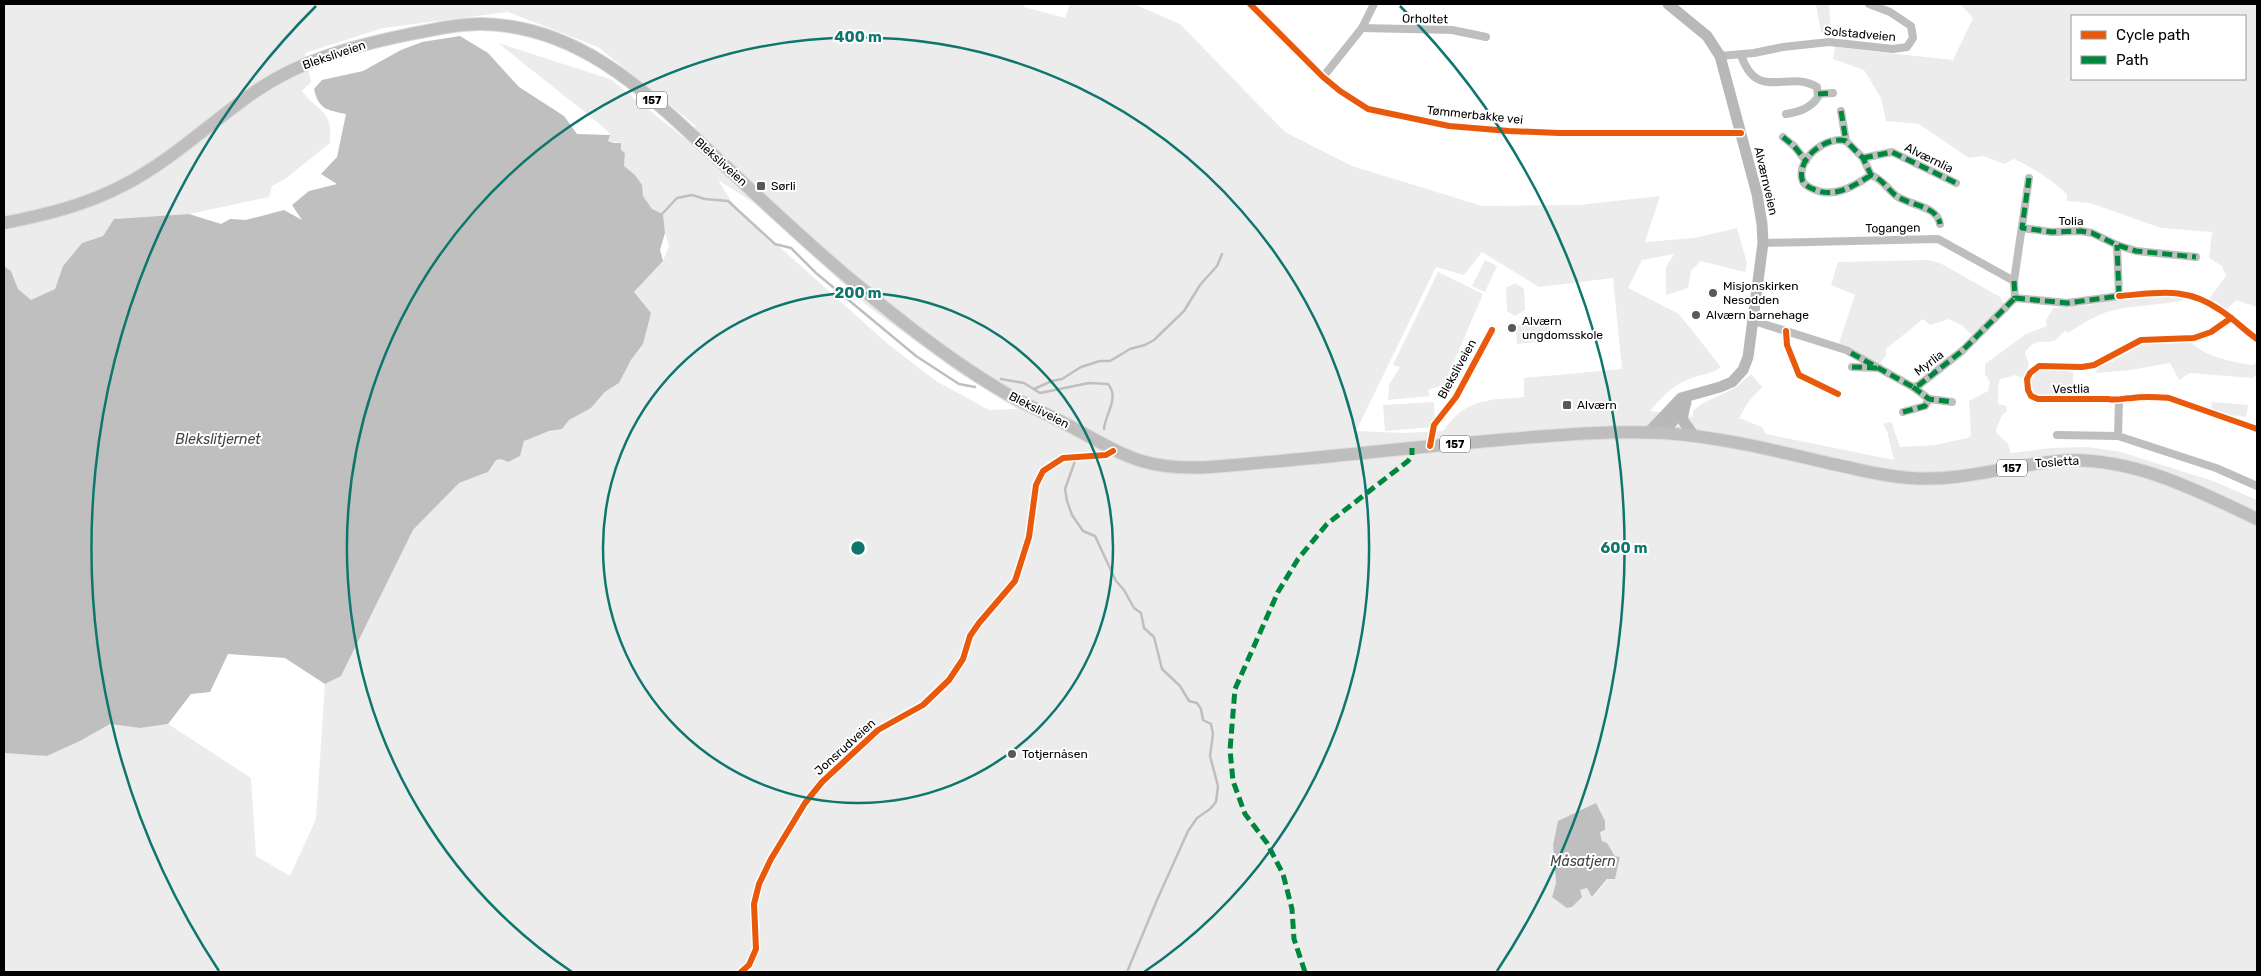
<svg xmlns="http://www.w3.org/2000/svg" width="2261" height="976" font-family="Rubik,sans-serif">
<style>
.green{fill:#ececec;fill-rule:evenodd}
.water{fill:#bfbfbf}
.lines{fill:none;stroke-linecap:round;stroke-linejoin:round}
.stream{stroke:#bfbfbf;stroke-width:2.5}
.primary-casing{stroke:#dbdbdb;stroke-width:14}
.minor{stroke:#bebebe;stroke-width:8}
.secondary{stroke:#b8b8b8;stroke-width:11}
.primary{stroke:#bebebe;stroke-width:12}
.quiet{stroke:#00873e;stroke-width:5;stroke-dasharray:10 5;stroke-linecap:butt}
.cycleway-casing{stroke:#fff;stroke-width:9}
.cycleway{stroke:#e8590c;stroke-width:6}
.ring{fill:none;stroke:#0f766e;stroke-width:2.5}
.poi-dot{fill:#595959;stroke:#fff;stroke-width:2}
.labels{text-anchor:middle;stroke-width:4;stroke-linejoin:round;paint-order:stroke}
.shield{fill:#fff;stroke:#4c4c4c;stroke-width:1}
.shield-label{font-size:11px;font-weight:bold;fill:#000}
.street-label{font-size:12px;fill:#000;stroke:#fff}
.poi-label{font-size:12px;fill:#000;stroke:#fff;text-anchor:start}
.water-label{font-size:14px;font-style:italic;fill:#444;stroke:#fff}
.centre{fill:#0f766e;stroke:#fff;stroke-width:2.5}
.ring-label{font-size:15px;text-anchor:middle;font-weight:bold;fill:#0f766e;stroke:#fff;stroke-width:4;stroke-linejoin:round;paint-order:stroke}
</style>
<rect width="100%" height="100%" fill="#fff"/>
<g class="green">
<path d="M4,4H1024V7L1065,18L1070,4H1134L1180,24L1285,132L1352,166L1482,206L1579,205L1660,196L1645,242L1694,238L1737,228L1747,263L1745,272L1701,261L1691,271L1688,288L1666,295V267L1674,254L1642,260L1628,288L1679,314L1721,367C1711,375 1700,374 1689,379C1673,385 1661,398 1650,411L1693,417V411L1701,404L1735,388L1751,374L1762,387L1749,401L1739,418L1762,427L1766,434L1894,460L1887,431L1883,424L1889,422L1892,423L1900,447L1935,445L1968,438L1971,435L1969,401L1988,391L1990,382L1985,374V364L2026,334L2047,326L2046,320L2053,308L2089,305L2119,299L2184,296V300C2161,305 2138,305 2114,310C2097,314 2082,324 2068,333L2065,331C2062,333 2059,337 2057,339C2047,346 2035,335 2025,353L2029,364L2024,379L2016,375L2000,379L1998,385V404L2006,406L2007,411L2002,415L1996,430L1997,434L2007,442L2011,453L2051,448L2087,447L2121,452L2213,481L2257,500V972H4V753L47,756L80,741L110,724L140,728L168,724L251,778L256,856L290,876L316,819L325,684L341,675L413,530L459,483L488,472L496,460C507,458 513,448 523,442C534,435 548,431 561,429L569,420L591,408L606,392L619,383L631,360L643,344L633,293L663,261L669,246L665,233L663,214L652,209L643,196L641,185L635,175L624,166L625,153L621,151V143L607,141L610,134L601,125L498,43L610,79L683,137L696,126L598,47L508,12L383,28L305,53L311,82L302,91C319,114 333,108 330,143L285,179L272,186L269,197L189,214L114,219L103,236L82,243L63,266L55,289L31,300L18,289L11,271L4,266ZM718,180L754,203L869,307L956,371L1017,409L989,410L936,381L888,344L735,207ZM1482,252L1539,287L1613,278L1622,369L1524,378V397C1488,400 1466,398 1443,431L1405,433L1356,431L1436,267L1464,275ZM1600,832C1602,840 1604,849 1613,851L1615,856L1620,857L1615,879H1608L1593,897L1587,888L1579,890L1576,904L1552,897L1556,883L1553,845Z"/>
<path d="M1816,4H1829L1831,33H1821Z"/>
<path d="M1960,4H2257V307L2236,300L2225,311L2208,300L2226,276L2222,266L2209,258L2212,232L2161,228L2090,203L2067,201V194C2050,179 2034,168 2014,159L2004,164L1983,156L1969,158L1919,124L1886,121L1881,98L1864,70L1833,59L1835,47L1953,60L1973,18ZM2072,16H2245V79H2072Z"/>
<path d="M1485,260L1497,266L1485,292L1472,286Z"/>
<path d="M1928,260L1940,263L2000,297L2004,303L1973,336L1963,326L1949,319L1930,325L1923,319L1886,349V355L1879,365L1839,343L1855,295L1831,285L1838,262Z"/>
<path d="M1438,272L1483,294L1444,385L1428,390L1430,396L1388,400L1389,385L1400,367L1393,365Z"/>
<path d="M1515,283L1524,289L1525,310L1515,316L1507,311L1506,288Z"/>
<path d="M1549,322L1551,340L1517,344L1515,326Z"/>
<path d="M2188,340C2204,357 2232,362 2253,365L2257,362V374L2253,378L2190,373L2179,380L2170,363L2131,370L2096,373L2097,368L2115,360L2143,344Z"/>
<path d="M2050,367L2073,372L2074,398C2053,397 2030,404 2030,377L2037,370Z"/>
<path d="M1434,402L1435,427L1385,431L1383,405Z"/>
<path d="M2212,402L2248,405L2246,417L2237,415L2236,419L2211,410Z"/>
</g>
<g class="water">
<path d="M460,36L488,53L519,87L564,116L577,134L610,135L608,141L614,143H621V150L625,153L624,166L635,175L642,185L643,196L652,209L663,214L665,233L660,250L663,261L634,292L651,313L643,344L631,360L619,383L605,392L591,408L569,420L562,429L549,431L524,441L520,456L508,462L501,459L496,460L488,472L459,483L413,530L341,676L325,684L285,658L228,654L210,692L191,694L168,724L140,728L110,724L80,741L47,756L4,753V266L11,271L18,289L31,300L55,289L63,266L82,243L103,236L114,219L189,214L221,224L230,219L246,220L284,210L302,220L292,205L309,191L337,184L321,174L337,157L346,114C327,110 319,110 314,89L322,80L363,71L401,50L422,42Z"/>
<path d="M1596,803L1605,821V830L1600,832L1602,841L1607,843L1615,856L1620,857L1615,879H1607L1592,897L1587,888L1580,890L1582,897L1572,907L1567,908L1552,897L1556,883L1553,845L1558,821Z"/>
</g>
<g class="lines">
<g class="stream">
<path d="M662,214L677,198L692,195L705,199L728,201L775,244L791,248L816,273L916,356L959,384L975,387"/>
<path d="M1001,379L1024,383L1040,393L1089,383L1108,384C1120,398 1105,414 1104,429"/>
<path d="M1034,389L1052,381L1062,379L1081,367L1100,361H1110L1130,349L1145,345L1154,340L1184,311L1200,285L1217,266L1222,254"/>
<path d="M1075,461L1065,489L1067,501L1072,515L1083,531L1095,536L1116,581L1124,590L1134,608L1141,613L1144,628L1154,637L1162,669L1180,686L1189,701L1197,703L1201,709L1203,720L1211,724L1213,734L1210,756L1218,786L1216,802L1210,809L1197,818L1188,831L1157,900L1127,972"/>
</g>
<defs>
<path id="primary" d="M4,223C45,215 86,205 124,185C172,160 211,122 256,91C301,60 353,46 406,35C431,30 457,24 482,24C583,26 651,97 720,161C766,204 812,248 861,288C904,324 949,359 997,388C1019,402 1043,412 1066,424C1123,454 1141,471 1210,467C1303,460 1395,449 1487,441C1546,436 1605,430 1664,433C1721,437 1777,451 1832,464C1858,469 1884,477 1911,478C1962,482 2009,465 2059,461C2128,455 2197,490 2257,519"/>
</defs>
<use href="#primary" class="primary-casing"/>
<g class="minor">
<path d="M1250,4L1323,77L1340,91L1368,109L1449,126L1509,131L1559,133H1741"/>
<path d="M1362,28L1452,30L1486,37"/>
<path d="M1741,55C1757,103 1788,69 1817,87L1818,97C1810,109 1798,112 1786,114"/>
<path d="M1720,56L1754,53L1783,47L1829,42L1893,49L1907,47L1913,38L1911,26L1890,12L1869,4"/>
<path d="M1323,77L1362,28L1374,4"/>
<path d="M1818,94L1833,93"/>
<path d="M1841,111L1846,141"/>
<path d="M1783,137L1794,146L1806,161"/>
<path d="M1863,158L1892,152L1956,183"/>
<path d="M1871,175C1854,186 1834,199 1813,189C1808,187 1803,184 1802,179C1797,158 1827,135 1846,141L1863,158L1871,175C1882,179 1887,188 1895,195C1909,206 1937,205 1940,224"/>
<path d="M2022,228L2052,232L2081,231L2092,233L2117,245L2136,251L2196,257"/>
<path d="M1763,243L1938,239L2014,281"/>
<path d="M2015,298L2067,303L2119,296L2117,245"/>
<path d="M2015,298L2014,281L2029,178"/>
<path d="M2231,318L2211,332L2194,338L2141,340L2094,365L2082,367L2039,366L2030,373L2027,379L2028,390L2031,396L2038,399H2108C2118,401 2123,398 2132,398C2145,396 2156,397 2169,398L2257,429"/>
<path d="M1754,321L1846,350L1913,387L1919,385L1962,351L2015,298"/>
<path d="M1786,331L1787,345L1799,375L1838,394"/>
<path d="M1852,367L1879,368"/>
<path d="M1913,387L1929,399L1952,402"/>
<path d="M1903,412L1925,406L1929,399"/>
<path d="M2057,435L2118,436L2216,468L2257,486"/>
<path d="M2118,436L2119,401"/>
<path d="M1430,446L1434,425L1456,397L1492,330"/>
<path d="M741,972L749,965L756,949L754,904L759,884L771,859L805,803L822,782L878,730L923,705L949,680L963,659L970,636L979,623L1015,581L1029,537L1036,485L1043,471L1063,458L1106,455L1113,451"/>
</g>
<g class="secondary">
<path d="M1685,406L1682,419L1694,436"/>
<path d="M1648,433L1681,398L1720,387L1732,382L1743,370L1748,357L1763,243L1762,224L1757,194L1720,56L1707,36L1668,4"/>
<path d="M1664,433L1686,403"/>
</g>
<use href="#primary" class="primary"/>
<g class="quiet">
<path d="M1818,94L1833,93"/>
<path d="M1841,111L1846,141"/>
<path d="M1783,137L1794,146L1806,161"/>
<path d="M1863,158L1892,152L1956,183"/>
<path d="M1871,175C1854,186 1834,199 1813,189C1808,187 1803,184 1802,179C1797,158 1827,135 1846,141L1863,158L1871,175C1882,179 1887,188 1895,195C1909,206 1937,205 1940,224"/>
<path d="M2029,178L2022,228L2052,232L2081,231L2092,233L2117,245L2136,251L2196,257"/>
<path d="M2014,281L2015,298"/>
<path d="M2015,298L2067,303L2119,296L2117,245"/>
<path d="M1851,353L1913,387L1919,385L1962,351L2015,298"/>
<path d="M1852,367L1879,368"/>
<path d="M1913,387L1929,399L1952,402"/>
<path d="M1903,412L1925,406L1929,399"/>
<path d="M1305,972L1294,939L1292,909L1283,874L1267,843L1245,814L1233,781L1230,750L1235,689L1278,592L1298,559L1327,524L1408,461L1412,456V448"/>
</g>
<defs>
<g id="cycleway">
<path d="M1250,4L1323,77L1340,91L1368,109L1449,126L1509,131L1559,133H1741"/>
<path d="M2119,296C2158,293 2186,286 2220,310C2233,318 2244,330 2257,339"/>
<path d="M2231,318L2211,332L2194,338L2141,340L2094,365L2082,367L2039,366L2030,373L2027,379L2028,390L2031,396L2038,399H2108C2118,401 2123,398 2132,398C2145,396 2156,397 2169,398L2257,429"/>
<path d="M1786,331L1787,345L1799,375L1838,394"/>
<path d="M1430,446L1434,425L1456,397L1492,330"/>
<path d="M741,972L749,965L756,949L754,904L759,884L771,859L805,803L822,782L878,730L923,705L949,680L963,659L970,636L979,623L1015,581L1029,537L1036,485L1043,471L1063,458L1106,455L1113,451"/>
</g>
</defs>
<use href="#cycleway" class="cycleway-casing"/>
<use href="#cycleway" class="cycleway"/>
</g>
<g class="ring">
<circle cx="858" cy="548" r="255"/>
<path d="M572 972A511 511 0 1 1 1144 972"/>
<path d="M219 971A766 766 0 0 1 316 6M1400 6A766 766 0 0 1 1497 971"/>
</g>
<g class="poi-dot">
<rect x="756" y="181" width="10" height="10" rx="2.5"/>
<circle cx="1713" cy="293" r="5"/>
<circle cx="1696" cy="315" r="5"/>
<circle cx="1512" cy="328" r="5"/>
<rect x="1562" y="400" width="10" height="10" rx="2.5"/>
<circle cx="1012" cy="754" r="5"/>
</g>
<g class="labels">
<g class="shield">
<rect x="637" y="91.5" width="30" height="17" rx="4"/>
<rect x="1440" y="435.5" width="30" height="17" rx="4"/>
<rect x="1997" y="459.5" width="30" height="17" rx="4"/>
</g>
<g class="shield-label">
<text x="652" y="104">157</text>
<text x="1455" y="448">157</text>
<text x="2012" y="472">157</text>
</g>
<g class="street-label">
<text transform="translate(1425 19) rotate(1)" y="4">Orholtet</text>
<text transform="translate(1860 34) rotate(5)" y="4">Solstadveien</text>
<text transform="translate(334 55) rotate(-19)" y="4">Bleksliveien</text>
<text transform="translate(1475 115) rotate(6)" y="4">Tømmerbakke vei</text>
<text transform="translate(1929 158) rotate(26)" y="4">Alværnlia</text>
<text transform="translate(721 162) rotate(42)" y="4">Bleksliveien</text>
<text transform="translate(1766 181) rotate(77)" y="4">Alværnveien</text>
<text x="2071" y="225">Tolia</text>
<text transform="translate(1893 228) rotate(-1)" y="4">Togangen</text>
<text transform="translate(1929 363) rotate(-37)" y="4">Myrlia</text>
<text transform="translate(1457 369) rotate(-61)" y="4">Bleksliveien</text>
<text transform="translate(2071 389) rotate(-1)" y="4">Vestlia</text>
<text transform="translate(1039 410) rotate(27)" y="4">Bleksliveien</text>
<text transform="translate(2057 462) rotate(-4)" y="4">Tosletta</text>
<text transform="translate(845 747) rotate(-42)" y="4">Jonsrudveien</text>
</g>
<g class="poi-label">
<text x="771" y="190">Sørli</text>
<text x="1723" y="290">Misjonskirken<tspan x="1723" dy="14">Nesodden</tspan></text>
<text x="1706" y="319">Alværn barnehage</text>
<text x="1522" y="325">Alværn<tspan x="1522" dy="14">ungdomsskole</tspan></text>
<text x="1577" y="409">Alværn</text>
<text x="1022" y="758">Totjernåsen</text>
</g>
<g class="water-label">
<text x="218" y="444">Blekslitjernet</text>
<text x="1583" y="866">Måsatjern</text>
</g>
</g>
<circle cx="858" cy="548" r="8" class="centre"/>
<g class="ring-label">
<text x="858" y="42">400 m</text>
<text x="858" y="298">200 m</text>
<text x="1624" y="553">600 m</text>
</g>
<rect width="2261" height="976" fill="none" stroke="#000000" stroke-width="10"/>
<rect x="2071" y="15" width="175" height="65" fill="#ffffff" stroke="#999999"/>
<rect x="2081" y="31" width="25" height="8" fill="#e8590c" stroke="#999999"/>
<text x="2116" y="40" font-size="15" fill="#000000">Cycle path</text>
<rect x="2081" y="56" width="25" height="8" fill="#00873e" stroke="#999999"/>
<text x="2116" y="65" font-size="15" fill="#000000">Path</text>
</svg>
